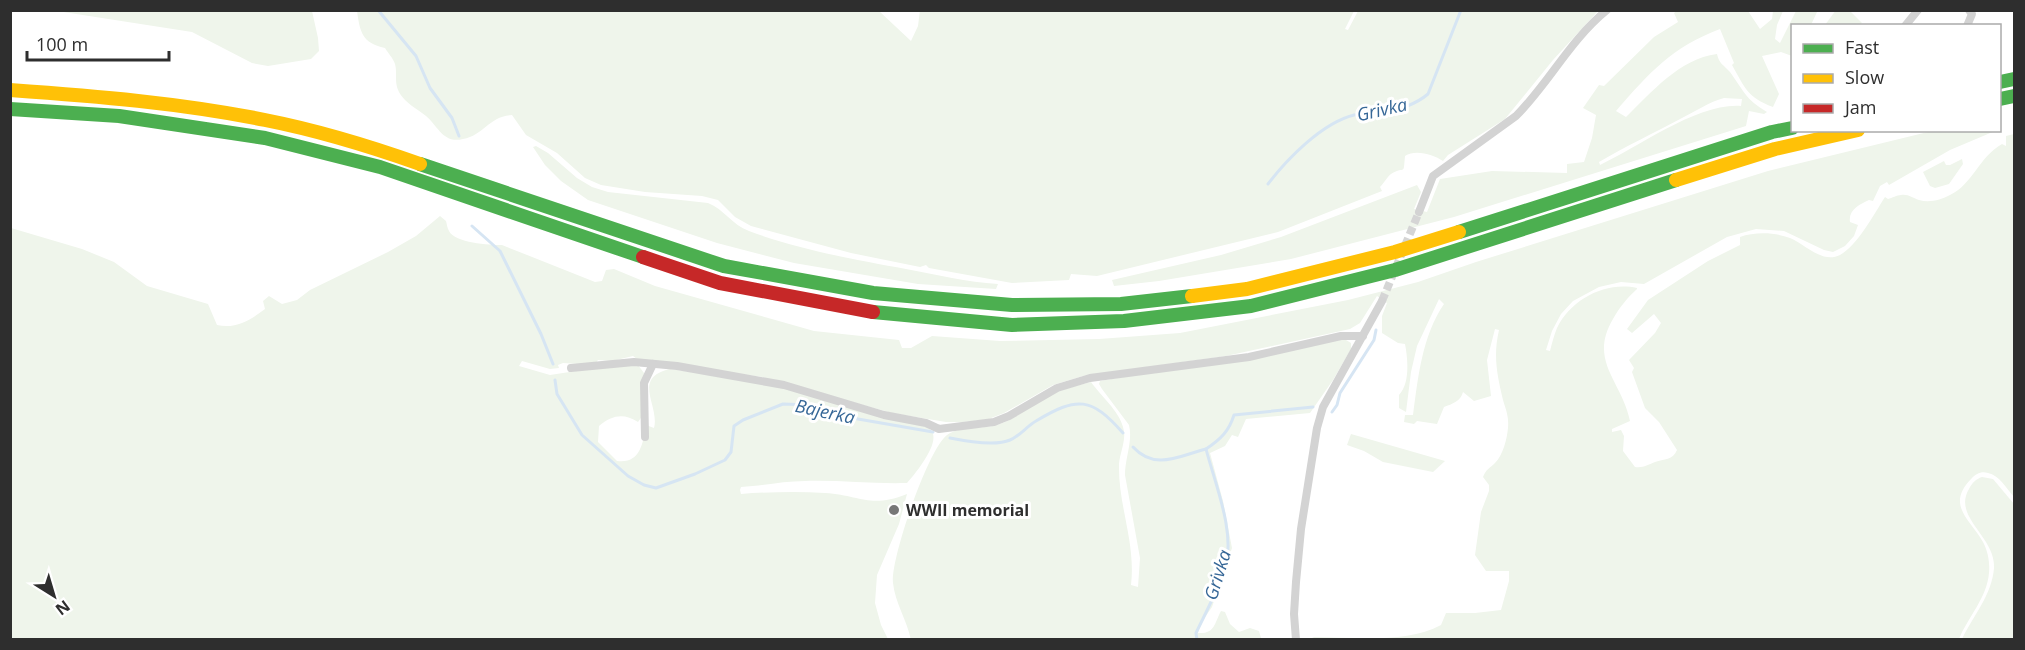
<svg xmlns="http://www.w3.org/2000/svg" width="2025" height="650" font-family="'Open Sans',sans-serif">
<style>
.green{fill:#eff5eb;fill-rule:evenodd}
.lines{fill:none;stroke-linecap:round;stroke-linejoin:round}
.stream{stroke:#d6e5f3;stroke-width:3}
.street-tunnel{stroke:#d5d5d5;stroke-width:8;stroke-dasharray:8 4;stroke-linecap:butt}
.street{stroke:#d3d3d3;stroke-width:8}
.fast{stroke:#4caf50;stroke-width:14}
.slow{stroke:#ffc107;stroke-width:14}
.jam{stroke:#c62828;stroke-width:14}
.poi-dot{fill:#777;stroke:#fff;stroke-width:2}
.labels{text-anchor:middle;stroke-width:6;stroke-linejoin:round;paint-order:stroke}
.poi-label{font-size:16px;font-weight:bold;fill:#2e2e2e;stroke:#fff;text-anchor:start}
.water-label{font-size:18px;font-style:italic;fill:#366797;stroke:#fff}
</style>
<rect width="100%" height="100%" fill="#fff"/>
<g class="green">
<path d="M920,10L1354,11L1345,29L1348,30L1358,11H1598L1553,60L1505,119L1448,155L1443,161C1433,154 1415,149 1405,156C1403,177 1406,165 1391,174C1387,177 1384,183 1380,187L1382,191L1278,232L1097,276L1071,274L1069,280L1012,283L929,268L926,265L920,267L851,253L751,226L735,217L718,200L702,196L645,192L601,185L585,178L557,153L526,135L512,115C489,116 484,135 463,139C443,144 438,126 426,116C416,108 401,101 397,87C395,80 397,71 395,64C393,58 388,53 385,48C362,43 360,32 357,11H879L911,41L918,26Z"/>
<path d="M1678,10L1748,11L1760,29L1772,19L1773,11H1783L1777,25L1775,39L1780,43L1796,11L1817,12L1811,25L1792,26V56L1781,52L1762,56L1779,94L1773,107C1747,97 1745,88 1732,65L1734,63L1720,29C1672,47 1649,73 1616,111L1626,117C1652,92 1679,59 1717,54C1719,64 1724,65 1730,72C1744,91 1745,99 1767,112L1764,114L1749,111L1746,126L1454,217L1291,259L1159,281L1114,286L1112,280L1221,255L1281,237L1417,185L1421,192L1414,209L1427,212L1440,179L1492,171L1567,173V164L1584,162L1592,138L1596,115L1583,108L1599,85L1604,86L1654,37L1678,22L1674,13ZM1724,98L1742,99L1741,106C1697,103 1639,147 1600,165L1599,162C1626,146 1654,133 1682,118C1696,111 1709,102 1724,98Z"/>
<path d="M1836,10L1850,11L1862,23L1860,25H1825Z"/>
<path d="M57,11H312L318,38L319,51L311,59L268,66L252,63L192,32Z"/>
<path d="M1932,131H1995L1950,150L1889,185L1887,182L1880,186L1873,201L1869,200C1860,204 1848,210 1850,222L1858,225L1854,236L1845,246L1833,252L1824,250L1784,231L1756,229L1727,237L1644,284L1621,282L1599,287L1573,301L1561,314L1552,331L1546,350L1550,351C1552,343 1554,335 1557,328C1571,299 1606,281 1637,288V289C1628,297 1619,308 1613,319C1588,361 1622,381 1630,421L1612,429V432L1621,430L1624,436L1623,451L1635,467C1644,468 1647,465 1655,462C1664,459 1673,460 1677,450L1659,422L1645,408L1632,372L1634,368L1629,360L1655,333L1661,323L1654,314L1632,333L1627,329L1648,300L1708,261L1740,245V237C1754,232 1775,232 1790,238C1805,244 1822,264 1840,255C1857,246 1874,214 1885,197L1888,199C1892,198 1897,195 1901,195C1909,194 1912,198 1919,200C1929,203 1941,200 1950,195C1973,184 1978,158 2002,144L2006,146V136L2014,134V497C2007,489 1999,475 1988,473C1981,471 1976,474 1972,478C1945,505 1970,519 1983,542C1988,551 1990,563 1989,573C1987,598 1968,617 1959,639H1300H1310L1314,637C1353,637 1406,644 1441,625L1446,613H1475L1501,610L1509,581V571H1486L1475,555L1481,512L1489,491V485L1483,477C1486,469 1490,468 1495,463C1503,455 1507,439 1508,428C1509,417 1506,410 1503,400C1497,374 1493,356 1499,330L1495,329L1487,360L1491,396L1474,401L1463,392C1461,401 1452,404 1444,407L1437,424L1417,421L1414,424L1404,422L1405,415H1413C1418,378 1422,336 1444,304L1439,299L1417,346L1411,372L1406,412L1399,408V395C1410,384 1408,359 1405,344L1398,343L1382,333V316L1387,303L1377,296L1360,323L1350,329L1226,356L1083,376L1053,385L1004,413L986,420L962,422H946L892,413L762,377L637,359L633,356L612,361L598,360L594,365L563,363L558,365L559,368L550,369L522,361L519,366L550,375L615,365H638L644,373L643,415L638,422C624,413 612,415 599,426L598,442L617,461C640,464 643,444 646,425L654,428C660,406 631,378 670,369L760,382L927,426C929,428 932,431 933,434C937,447 915,474 907,483C873,484 839,480 805,481C783,481 763,486 741,487L740,490L741,494C769,492 797,491 825,493C860,495 870,509 907,494L899,524L877,575L875,603L881,625L888,639L11,640V228L82,249L114,262L147,286L208,304L217,325C237,329 250,320 265,309L263,301L269,296L282,304L297,300L310,290L388,252L416,236L440,216L446,221C447,224 447,228 449,231C455,243 489,245 502,245L595,282L602,281L606,270L614,269L655,286L814,331L899,340L902,348H911L932,336L1000,341L1099,339L1180,333L1348,300L1418,282L1476,262L1768,171Z"/>
<path d="M536,146L548,153L577,178L592,187L608,192L708,203C724,209 732,225 749,231C796,249 857,260 906,269C937,275 967,282 998,284L996,289L918,284L794,263L717,243L588,200L561,181L545,165L533,147Z"/>
<path d="M1962,159L1963,164L1949,184L1935,188L1930,186L1923,172L1944,161L1946,165H1950Z"/>
<path d="M1340,340H1346L1351,343V349L1333,380L1310,413L1246,419L1238,437L1232,435L1225,446L1210,453L1223,501L1232,548L1212,607L1201,623L1198,633C1215,634 1214,624 1221,611L1225,612L1230,624L1239,632L1250,628L1259,631L1261,638L1277,639L911,640C907,620 895,603 893,583C890,560 928,449 947,435C961,425 984,430 1000,424C1020,417 1036,400 1056,392C1067,388 1079,385 1091,382C1101,396 1119,411 1123,427C1127,439 1120,452 1119,464C1118,506 1136,542 1131,585L1138,587L1140,558L1125,475C1125,458 1133,441 1129,425L1102,389L1099,384L1100,381Z"/>
<path d="M1351,434L1445,461L1433,472L1383,462L1364,451L1347,445Z"/>
<path d="M1982,477L1993,479L2014,504V639H1962C1973,616 1992,595 1994,568C1996,537 1952,517 1969,489C1972,483 1976,479 1982,477Z"/>
</g>
<g class="lines">
<g class="stream">
<path d="M378,10L416,56L430,88L452,118L459,136"/>
<path d="M1268,184C1287,159 1322,123 1354,115C1361,114 1369,115 1377,114C1395,111 1414,106 1428,94L1461,10"/>
<path d="M472,226L500,251L541,334L553,364"/>
<path d="M555,380L557,394L582,435L628,476L644,485L656,488L695,474L725,460L731,452L734,426L743,420L783,404L810,405L858,419L933,432"/>
<path d="M1332,412L1337,405L1340,393L1374,340L1376,330"/>
<path d="M950,438C965,441 996,446 1010,440C1020,436 1027,426 1036,421C1078,396 1091,397 1123,433"/>
<path d="M1133,447C1155,471 1179,456 1206,449"/>
<path d="M1197,640L1196,633C1206,612 1218,590 1225,568C1236,533 1215,484 1206,449C1221,439 1229,431 1234,415L1313,407"/>
</g>
<path class="street-tunnel" d="M1382,301L1419,212"/>
<g class="street">
<path d="M1905,26L1918,10"/>
<path d="M1967,26L1972,14L1969,10"/>
<path d="M1419,212L1433,176L1516,116C1549,83 1570,40 1607,10"/>
<path d="M571,368L634,362L677,366L784,385L884,415L926,423L939,429L994,422L1009,416L1057,388L1090,378L1249,357L1341,336H1363"/>
<path d="M645,437L644,383L653,364"/>
<path d="M1296,640L1294,614L1296,582L1301,529L1317,428L1323,407L1382,301"/>
</g>
<g class="fast">
<path d="M2000,82L2014,79"/>
<path d="M2000,99L2014,96"/>
<path d="M10,109L119,116L265,138L380,167L643,257"/>
<path d="M420,164L724,266L873,293L1012,305L1121,304L1192,296"/>
<path d="M1459,232L1772,132L1792,128"/>
<path d="M873,312L1012,325L1124,321L1251,306L1395,270L1676,180"/>
</g>
<g class="slow">
<path d="M10,90C95,96 181,103 265,120C316,130 372,147 420,164"/>
<path d="M1676,180L1775,149L1858,130"/>
<path d="M1192,296L1247,289L1395,252L1459,232"/>
</g>
<path class="jam" d="M643,257L720,283L873,312"/>
</g>
<circle class="poi-dot" cx="894" cy="510" r="6"/>
<g class="labels">
<g class="poi-label">
<text x="906" y="516">WWII memorial</text>
</g>
<g class="water-label">
<text transform="translate(1382 110) rotate(-13)" y="6">Grivka</text>
<text transform="translate(825 412) rotate(12)" y="6">Bajerka</text>
<text transform="translate(1218 575) rotate(-73)" y="6">Grivka</text>
</g>
</g>
<rect width="2025" height="650" fill="none" stroke="#2e2e2e" stroke-width="24"/>
<rect x="1791" y="24" width="210" height="108" fill="#ffffff" stroke="#ababab" stroke-width="1.5"/>
<rect x="1803" y="44" width="30" height="9" fill="#4caf50" stroke="#ababab" stroke-width="1.5"/>
<text x="1845" y="54" font-size="18" fill="#2e2e2e">Fast</text>
<rect x="1803" y="74" width="30" height="9" fill="#ffc107" stroke="#ababab" stroke-width="1.5"/>
<text x="1845" y="84" font-size="18" fill="#2e2e2e">Slow</text>
<rect x="1803" y="104" width="30" height="9" fill="#c62828" stroke="#ababab" stroke-width="1.5"/>
<text x="1845" y="114" font-size="18" fill="#2e2e2e">Jam</text>
<g transform="translate(54 596) rotate(143)" stroke="#ffffff" stroke-width="4.5" paint-order="stroke">
<path d="M0-4.5L10 22L0 15L-10 22Z" fill="#2e2e2e"/>
<text y="-9" font-size="16" font-weight="bold" text-anchor="middle" fill="#2e2e2e">N</text>
</g>
<path d="M27 51v9h142v-9" fill="none" stroke="#2e2e2e" stroke-width="3"/>
<text x="36" y="51" font-size="18" fill="#2e2e2e" stroke="#ffffff" stroke-width="4.5" paint-order="stroke">100 m</text>
</svg>
